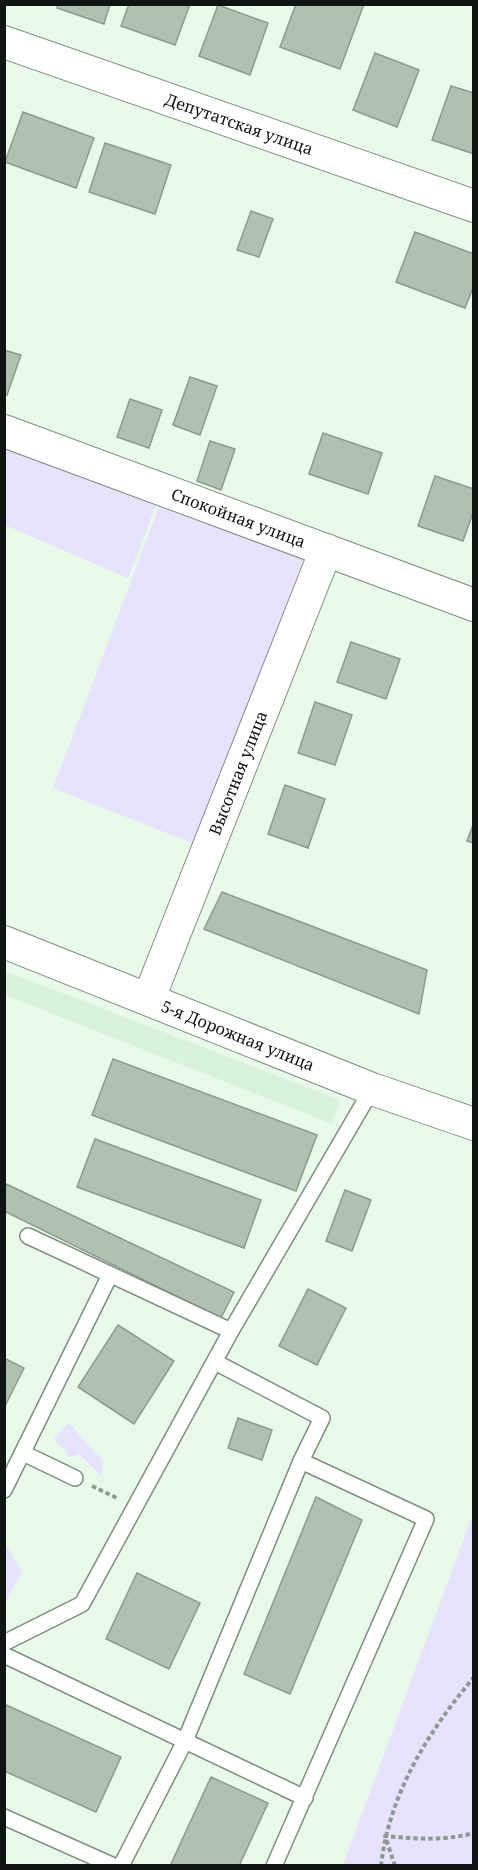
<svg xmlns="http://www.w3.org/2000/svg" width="478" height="1870" font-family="'Noto Serif',serif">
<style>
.built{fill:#d9f2dc}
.green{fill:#e7e2fe}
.building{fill:#b0c1b2;stroke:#8b9c8d;stroke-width:1.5}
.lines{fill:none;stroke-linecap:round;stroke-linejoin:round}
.service-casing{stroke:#7e8e80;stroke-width:18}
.minor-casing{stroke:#7e8e80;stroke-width:34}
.path{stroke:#8d9a8f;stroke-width:4;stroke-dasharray:4.5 3;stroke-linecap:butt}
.service{stroke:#fff;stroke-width:15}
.minor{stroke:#fff;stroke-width:32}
.labels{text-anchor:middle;stroke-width:4.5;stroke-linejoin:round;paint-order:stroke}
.street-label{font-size:16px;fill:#0f1510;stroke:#fff}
</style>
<rect width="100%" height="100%" fill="#e8faea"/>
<path class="built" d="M5,971L340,1100L332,1124L5,995Z"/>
<g class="green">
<path d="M4,449L156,505L128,578L5,525Z"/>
<path d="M159,507L303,559L197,845L53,788Z"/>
<path d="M69,1423L103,1461L102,1477L79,1454L70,1457L54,1439Z"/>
<path d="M473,1514V1865H343Z"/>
<path d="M5,1543L22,1572L5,1603L4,1544Z"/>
</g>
<g class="building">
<path d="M58,4H110L104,24L57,8Z"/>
<path d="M129,4H190L175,45L121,26Z"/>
<path d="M296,4H364L340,69L280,47Z"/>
<path d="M218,5L268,23L250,75L199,56Z"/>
<path d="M375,53L419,70L397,127L353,110Z"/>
<path d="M451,86L474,93V154L432,140Z"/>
<path d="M23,112L94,138L76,188L5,162Z"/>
<path d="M105,143L171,165L155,214L89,192Z"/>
<path d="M251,211L273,219L259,257L237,250Z"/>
<path d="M415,232L474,254V285L465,308L396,282Z"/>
<path d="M4,350L21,355L7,395H4Z"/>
<path d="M190,377L217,386L200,435L173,425Z"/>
<path d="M130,399L162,410L149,448L117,437Z"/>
<path d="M323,433L382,453L368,494L309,474Z"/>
<path d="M210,441L235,449L221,490L197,481Z"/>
<path d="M435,476L474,489V510L463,541L418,526Z"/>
<path d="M351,642L400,659L386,699L337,682Z"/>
<path d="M315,702L352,715L335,765L298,753Z"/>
<path d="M285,785L325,799L308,848L268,834Z"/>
<path d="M474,822V843L467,841Z"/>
<path d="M222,892L427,970L419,1014L204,929Z"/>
<path d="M113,1059L317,1135L296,1191L92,1115Z"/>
<path d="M95,1139L261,1200L244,1248L77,1187Z"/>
<path d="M4,1183L234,1292L221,1318L4,1211Z"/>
<path d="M345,1190L371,1200L352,1251L326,1241Z"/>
<path d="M308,1289L346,1308L317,1365L279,1346Z"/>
<path d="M118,1325L174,1361L134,1424L78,1387Z"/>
<path d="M4,1358L24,1368L4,1408Z"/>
<path d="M238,1418L272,1430L262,1460L228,1448Z"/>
<path d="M316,1497L362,1520L290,1694L244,1674Z"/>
<path d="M137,1573L200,1603L169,1669L106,1639Z"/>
<path d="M4,1704L121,1757L96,1812L4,1771Z"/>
<path d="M211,1777L268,1803L239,1866H170Z"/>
</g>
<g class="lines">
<defs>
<g id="service">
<path d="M28,1236L231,1331"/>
<path d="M215,1362L322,1418L301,1461L426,1519L274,1866"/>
<path d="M23,1453L75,1478"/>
<path d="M4,1490L110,1275"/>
<path d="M4,1643L82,1604L231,1331L372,1089"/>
<path d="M4,1655L305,1798"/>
<path d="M4,1817L114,1866"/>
<path d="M121,1866L185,1741L301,1461"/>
</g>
<g id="minor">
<path id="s1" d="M4,42L474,206"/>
<path id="s2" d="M4,431L474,605"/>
<path id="s3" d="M4,942L372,1089L474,1124"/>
<path id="s4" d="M149,998L326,550"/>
</g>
</defs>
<use href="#service" class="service-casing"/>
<use href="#minor" class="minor-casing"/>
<g class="path">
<path d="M92,1486L117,1498"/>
<path d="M381,1866C389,1794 428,1732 474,1677"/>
<path d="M395,1866L385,1836C415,1839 444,1841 474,1833"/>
</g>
<use href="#service" class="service"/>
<use href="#minor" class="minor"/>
</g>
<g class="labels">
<g class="street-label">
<text dy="6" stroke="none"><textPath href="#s1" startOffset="249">Депутатская улица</textPath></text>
<text dy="6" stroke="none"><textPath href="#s2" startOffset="250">Спокойная улица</textPath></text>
<text dy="6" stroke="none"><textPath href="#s4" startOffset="242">Высотная улица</textPath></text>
<text dy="6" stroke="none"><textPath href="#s3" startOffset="252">5-я Дорожная улица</textPath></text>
</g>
</g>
<rect width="478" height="1870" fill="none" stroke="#0f1510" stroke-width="12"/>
</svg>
